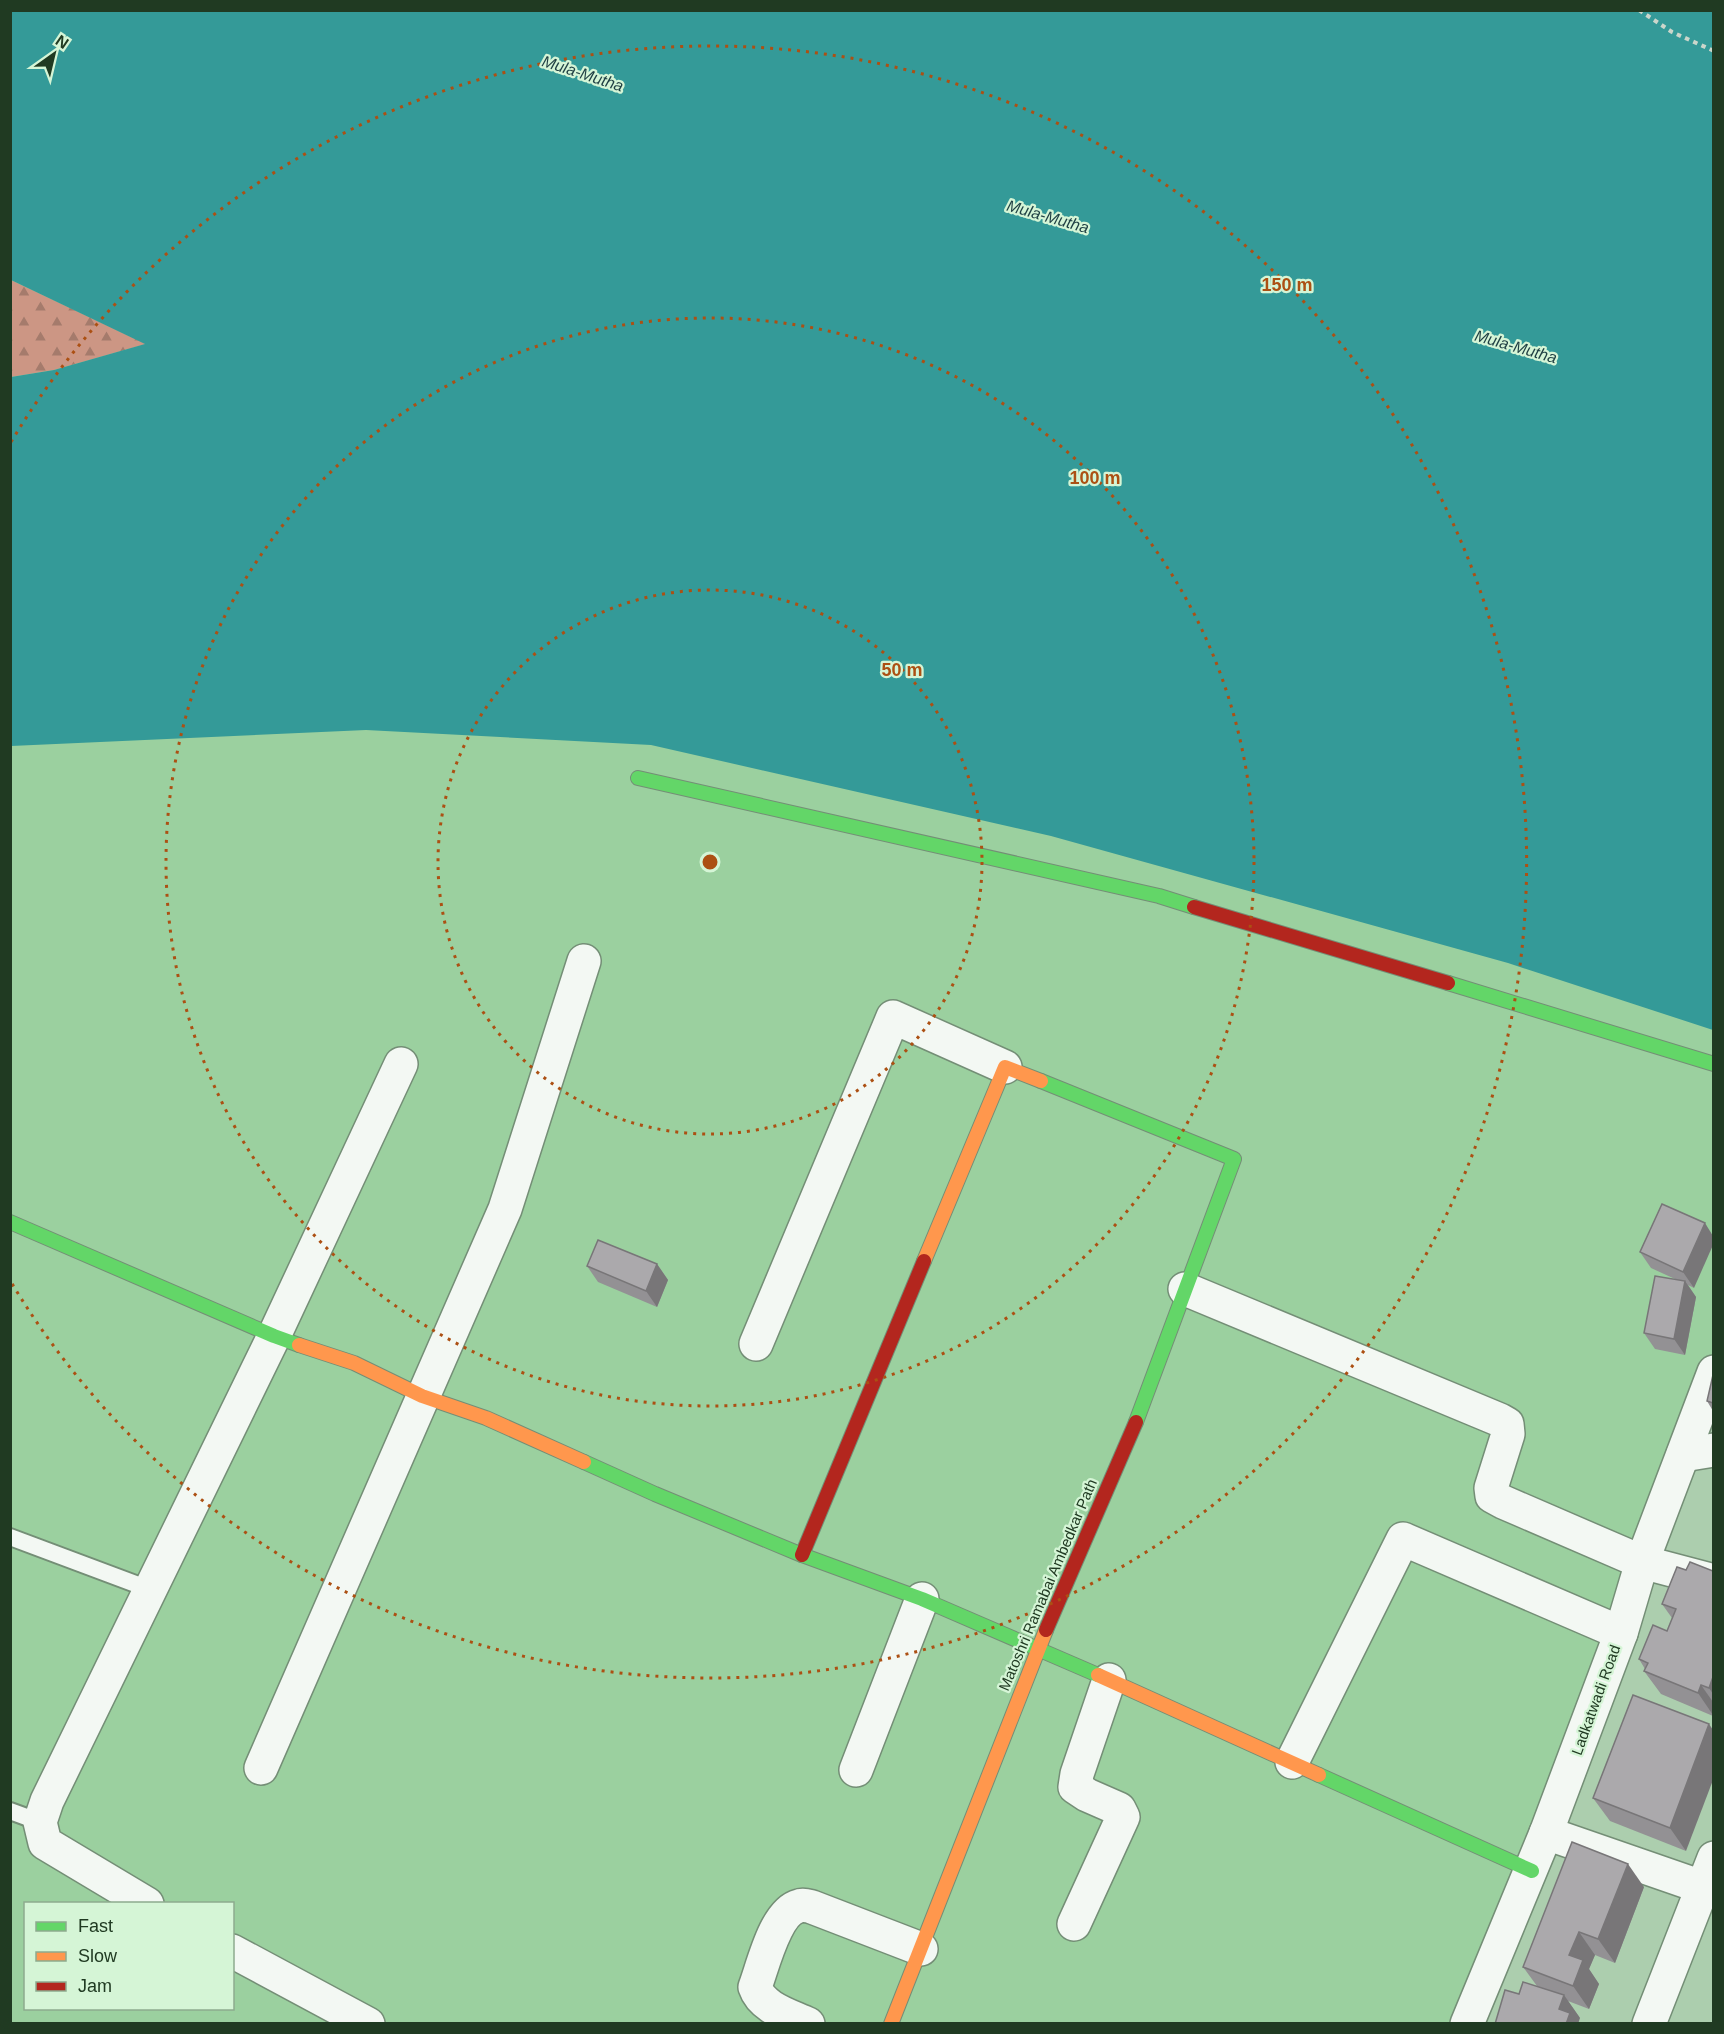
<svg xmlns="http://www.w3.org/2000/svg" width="1724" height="2034" font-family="Helvetica,sans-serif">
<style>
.built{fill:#9bd09f;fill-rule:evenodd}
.forest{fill:url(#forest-firs)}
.water{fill:#349a98}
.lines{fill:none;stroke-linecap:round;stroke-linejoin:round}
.lane-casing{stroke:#748e76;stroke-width:20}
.street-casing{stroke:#748e76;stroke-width:36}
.fast-casing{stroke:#748e76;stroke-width:16}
.slow-casing{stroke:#748e76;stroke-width:16}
.jam-casing{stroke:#748e76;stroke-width:16}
.path{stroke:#cbd6cb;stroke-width:4;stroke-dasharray:4.5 4.5;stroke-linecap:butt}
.lane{stroke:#f3f8f3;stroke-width:16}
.street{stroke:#f3f8f3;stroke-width:33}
.fast{stroke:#63d668;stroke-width:14}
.slow{stroke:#ff974d;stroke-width:14}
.jam{stroke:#b3261e;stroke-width:14}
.wall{fill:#939194}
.shaded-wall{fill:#787678}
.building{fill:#aba9ac;stroke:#787678;stroke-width:1.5}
.ring{fill:none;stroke:#ac5013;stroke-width:3;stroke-dasharray:3 6}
.labels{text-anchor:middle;stroke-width:4.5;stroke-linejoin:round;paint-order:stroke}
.street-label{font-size:15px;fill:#203a22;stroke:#d5f5d6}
.water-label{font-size:16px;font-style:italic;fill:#1f3f43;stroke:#d5f5d6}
.centre{fill:#ac5013;stroke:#d5f5d6;stroke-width:3}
.ring-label{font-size:18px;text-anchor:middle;font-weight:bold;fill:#ac5013;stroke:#d5f5d6;stroke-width:4.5;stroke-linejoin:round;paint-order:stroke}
</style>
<defs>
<pattern id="forest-firs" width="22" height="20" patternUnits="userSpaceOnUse" patternTransform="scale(1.5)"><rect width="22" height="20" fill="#cc9684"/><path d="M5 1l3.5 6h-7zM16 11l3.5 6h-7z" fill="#a57b6c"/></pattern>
</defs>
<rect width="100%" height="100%" fill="#acceae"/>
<path class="built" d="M11,188L1713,703V1414L1611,1700L1483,2023L11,2024ZM26,1904H232V2008H26Z"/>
<path class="forest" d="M11,280L146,344L54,370L11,377Z"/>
<path class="water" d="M11,10L1713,11V1030L1508,963L1051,836L651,745L366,730L11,746V377L54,370L145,344L11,280Z"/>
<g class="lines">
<defs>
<g id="lane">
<path d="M10,1537L149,1589"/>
<path d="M10,1811L40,1822"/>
</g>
<g id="street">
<path d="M1185,1289L1500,1420L1507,1424L1508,1434L1491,1488L1492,1496L1503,1502L1642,1562L1714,1581"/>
<path d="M756,1344L893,1017L1005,1067"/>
<path d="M1683,1455L1714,1450"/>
<path d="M1292,1762L1403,1539L1621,1633"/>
<path d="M261,1768L505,1209L584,961"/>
<path d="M856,1770L922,1599"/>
<path d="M1546,1833L1702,1887"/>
<path d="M147,1904L45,1843L40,1822L47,1801L274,1336L401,1064"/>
<path d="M1074,1924L1123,1817L1119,1809L1087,1795L1075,1787L1077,1774L1109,1680"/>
<path d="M232,1951L368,2024"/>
<path d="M808,2024C789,2015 762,2008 755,1987C763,1966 775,1912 799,1906C803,1904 808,1906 812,1907L921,1949"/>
<path d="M1467,2024L1546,1833L1621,1633L1642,1562L1714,1372"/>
<path d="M1649,2024L1714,1858"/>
</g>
<g id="fast">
<path d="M638,778L1159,896L1194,907"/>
<path d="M1448,983L1714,1064"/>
<path d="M1041,1081L1234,1159L1136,1422"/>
<path d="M10,1222L274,1336L299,1345"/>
<path d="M584,1462L655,1494L802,1555L922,1599L1098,1675"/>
<path d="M1319,1775L1532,1871"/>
</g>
<g id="slow">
<path d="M924,1261L1005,1067L1041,1081"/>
<path d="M299,1345L354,1363L422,1396L486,1418L584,1462"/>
<path d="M1098,1675L1319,1775"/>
<path d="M891,2024L1046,1630"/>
</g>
<g id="jam">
<path d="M1194,907L1448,983"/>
<path d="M802,1555L924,1261"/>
<path d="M1046,1630L1136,1422"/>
</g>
</defs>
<use href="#lane" class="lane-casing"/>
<use href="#street" class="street-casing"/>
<use href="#fast" class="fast-casing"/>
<use href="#slow" class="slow-casing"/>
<use href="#jam" class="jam-casing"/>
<path class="path" d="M1639,10L1672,32L1714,51"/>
<use href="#lane" class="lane"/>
<use href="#street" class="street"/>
<use href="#fast" class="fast"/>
<use href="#slow" class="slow"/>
<use href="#jam" class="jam"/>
</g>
<g class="wall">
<path d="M1662,1204L1694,1288L1688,1285L1696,1297L1685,1355L1655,1349L1644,1333L1675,1279L1651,1268L1640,1252Z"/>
<path d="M657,1264L668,1280L657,1307L598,1282L587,1266Z"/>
<path d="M1713,1375V1411L1707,1401Z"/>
<path d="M1686,1570L1713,1571V1716L1661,1694L1644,1671L1645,1669L1639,1659L1667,1631L1672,1618L1662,1604Z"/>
<path d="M1633,1695L1686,1851L1610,1821L1593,1798Z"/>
<path d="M1644,1887L1615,1963L1595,1955L1589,1969L1599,1984L1589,2009L1568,2001L1580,2018L1519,1994L1537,1986L1523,1967Z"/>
</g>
<g class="shaded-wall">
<path d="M1705,1223L1713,1236V1245L1694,1288L1683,1272Z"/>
<path d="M657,1264L668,1280L657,1307L646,1291Z"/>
<path d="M1685,1281L1696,1297L1685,1355L1674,1339Z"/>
<path d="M1713,1677V1694L1709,1688Z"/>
<path d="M1701,1685L1713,1702V1715L1698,1693Z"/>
<path d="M1709,1724L1713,1730V1780L1686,1851L1670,1828Z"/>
<path d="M1628,1864L1644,1887L1615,1963L1598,1939Z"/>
<path d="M1579,1932L1595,1955L1589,1969L1599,1984L1589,2009L1573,1986L1569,1955Z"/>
<path d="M1564,1995L1580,2018L1578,2024H1566L1559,2009Z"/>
</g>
<g class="building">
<path d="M1662,1204L1705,1223L1683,1272L1640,1252Z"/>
<path d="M598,1240L657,1264L646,1291L587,1266Z"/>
<path d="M1655,1276L1685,1281L1674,1339L1644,1333Z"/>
<path d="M1713,1375V1403L1707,1401Z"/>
<path d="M1690,1562L1713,1571V1677L1709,1688L1701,1685L1698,1693L1644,1671L1648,1663L1639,1659L1653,1625L1667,1631L1676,1609L1662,1604L1677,1567L1686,1570Z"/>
<path d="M1633,1695L1709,1724L1670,1828L1593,1798Z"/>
<path d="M1572,1842L1628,1864L1598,1939L1579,1932L1569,1955L1583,1960L1573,1986L1523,1967Z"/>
<path d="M1523,1982L1564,1995L1559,2009L1570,2013L1566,2024H1495L1505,1990L1519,1994Z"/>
</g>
<g class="ring">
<circle cx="710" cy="862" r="272"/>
<circle cx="710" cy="862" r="544"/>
<path d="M11 442A816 816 0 1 1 11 1282"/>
</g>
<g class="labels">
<g class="street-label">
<text transform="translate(1048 1585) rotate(-67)" y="5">Matoshri Ramabai Ambedkar Path</text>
<text transform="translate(1596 1700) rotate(-70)" y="5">Ladkatwadi Road</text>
</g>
<g class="water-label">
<text transform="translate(583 73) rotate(18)" y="6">Mula-Mutha</text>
<text transform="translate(1048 216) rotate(16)" y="6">Mula-Mutha</text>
<text transform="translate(1516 346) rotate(16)" y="6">Mula-Mutha</text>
</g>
</g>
<circle cx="710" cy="862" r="9" class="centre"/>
<g class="ring-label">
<text x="1287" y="291">150 m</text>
<text x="1095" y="484">100 m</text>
<text x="902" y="676">50 m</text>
</g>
<rect width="1724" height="2034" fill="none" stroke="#203a22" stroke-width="24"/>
<rect x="24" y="1902" width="210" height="108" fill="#d5f5d6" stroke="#8daa8e" stroke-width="1.5"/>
<rect x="36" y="1922" width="30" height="9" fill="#63d668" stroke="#8daa8e" stroke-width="1.5"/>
<text x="78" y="1932" font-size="18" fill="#203a22">Fast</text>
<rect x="36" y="1952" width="30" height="9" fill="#ff974d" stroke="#8daa8e" stroke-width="1.5"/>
<text x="78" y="1962" font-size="18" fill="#203a22">Slow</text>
<rect x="36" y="1982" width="30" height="9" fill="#b3261e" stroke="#8daa8e" stroke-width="1.5"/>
<text x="78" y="1992" font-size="18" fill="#203a22">Jam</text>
<g transform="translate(54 54) rotate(34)" stroke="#d5f5d6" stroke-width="4.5" paint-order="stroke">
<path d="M0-4.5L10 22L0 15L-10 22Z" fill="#203a22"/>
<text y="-9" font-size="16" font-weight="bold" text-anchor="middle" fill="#203a22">N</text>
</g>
</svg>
